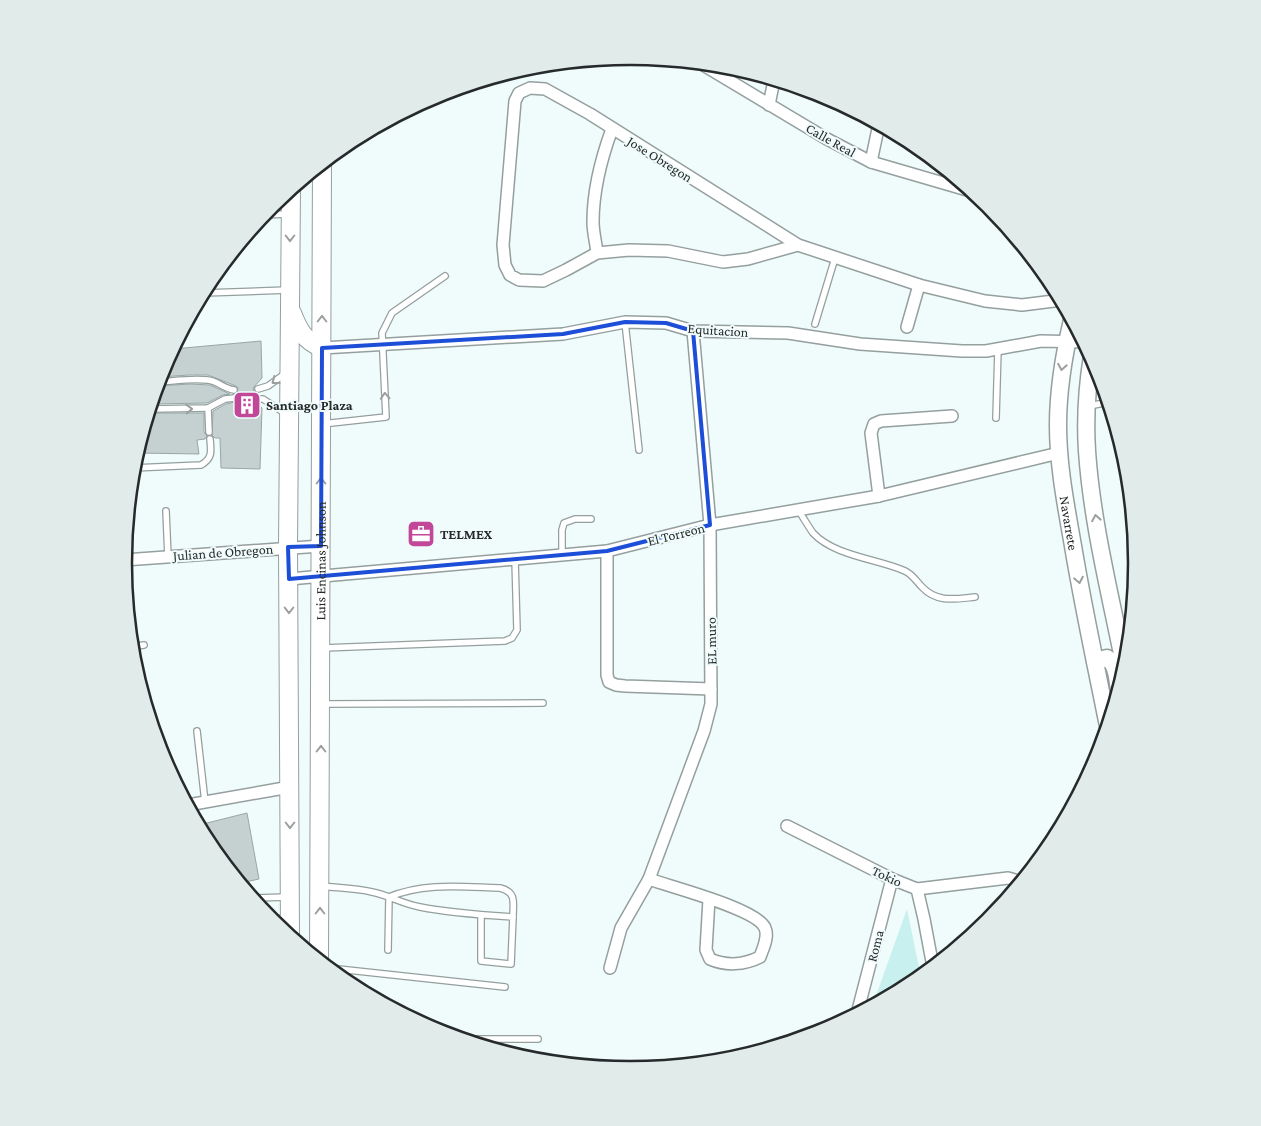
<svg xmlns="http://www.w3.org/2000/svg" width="1261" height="1126" font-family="'Crimson Pro',serif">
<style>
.green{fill:#c8f0ee}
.building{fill:#c5d1d0;stroke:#9aa5a5}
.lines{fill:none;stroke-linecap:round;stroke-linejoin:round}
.service-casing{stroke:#949f9e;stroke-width:8}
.minor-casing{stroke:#949f9e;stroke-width:14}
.secondary-casing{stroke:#949f9e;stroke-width:19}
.primary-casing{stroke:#949f9e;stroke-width:20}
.service{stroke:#fff;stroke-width:5.5}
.minor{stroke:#fff;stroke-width:11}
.secondary{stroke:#fff;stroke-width:16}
.primary{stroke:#fff;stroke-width:18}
.oneway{stroke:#9d9f9f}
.marked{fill:none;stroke:#1d4ed8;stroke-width:4;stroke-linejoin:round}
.labels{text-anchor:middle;stroke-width:4;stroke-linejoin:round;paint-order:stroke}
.street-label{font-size:14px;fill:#262a2a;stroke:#f0fcfb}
.poi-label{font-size:14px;font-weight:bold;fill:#262a2a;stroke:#f0fcfb;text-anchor:start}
.rim{fill:none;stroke:#262a2a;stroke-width:2.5}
</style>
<rect width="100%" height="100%" fill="#f0fcfb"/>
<path class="green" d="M907,909L921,977L912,985L873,1004Z"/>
<g class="building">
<path d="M261,341L262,378L253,388L254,392L259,394L254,396V401L262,408L260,469L221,468L220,438H215L212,435L213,411L226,404L238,401L240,398L237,394L238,388L236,386L208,375H189L160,377L162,369L173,349Z"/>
<path d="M190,384L210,385L230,394L223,395L207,403L152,404L157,386Z"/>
<path d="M149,413H204V432L207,436L205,439L197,440L199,454L137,453Z"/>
<path d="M247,813L259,879L241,883L209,844L199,825Z"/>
</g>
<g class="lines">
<defs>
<g id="service">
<path d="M264,215L288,214"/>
<path d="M203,293L288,290"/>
<path d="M625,322L639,450"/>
<path d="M815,324L835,258"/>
<path d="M159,382C174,381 192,378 208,380C218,381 222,388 234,390"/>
<path d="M258,389L268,386L286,373"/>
<path d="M258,399H263L286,414"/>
<path d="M1089,406L1109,402"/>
<path d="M208,408L209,432"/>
<path d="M150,409L208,408L225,399L235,398"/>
<path d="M996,418L998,349"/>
<path d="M322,424L386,417L382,333L392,313L445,276"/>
<path d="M133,468L201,465C213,458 211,451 210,439"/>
<path d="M798,510C803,517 808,526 813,533C834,556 878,559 905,571C912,574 917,582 922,587C937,603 955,599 975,597"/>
<path d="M166,511L168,557"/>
<path d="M562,555V530L564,523L575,519H591"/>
<path d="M132,647L144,645"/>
<path d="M323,648L505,641L512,638L517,630L515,559"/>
<path d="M323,704L543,703"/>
<path d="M197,731L205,802"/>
<path d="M321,886C338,888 355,888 372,892C388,895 403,904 420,907C450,913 482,915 513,917L511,964L481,961V915"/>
<path d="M253,898L288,897"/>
<path d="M270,919L288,918"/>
<path d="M388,950L389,897C425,882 463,887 500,888C517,892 513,903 513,917"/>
<path d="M329,968L505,987"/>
<path d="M464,1039H538"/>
</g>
<g id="minor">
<path d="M700,63L827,139L871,162L974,192"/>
<path d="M769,105L774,80"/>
<path d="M871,162L879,124"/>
<path d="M798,245L590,114L545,89L530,88L519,93L515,101L503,245L505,265L510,275L519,280L543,281L566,270L597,253L629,250L668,251L723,262L748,259L798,245L919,285L985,301L1022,305L1062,300"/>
<path d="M597,253C596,243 593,232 593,222C593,190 601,159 612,129"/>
<path d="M907,327L919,285"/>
<path d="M693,331L710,525L711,704L704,731L649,879C671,887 758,909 765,928C769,937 763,948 760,957C744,965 726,966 710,959L706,950L709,899"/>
<path d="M322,348L563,334L625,322L666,323L693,331L788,333L860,344L962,351H986L1041,341L1084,342"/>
<path d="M879,496L871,433L874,424L881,421L952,416"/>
<path d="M607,551V675L609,682L616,685L625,686L711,689"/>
<path d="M124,560L321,546"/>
<path d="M289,579L607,551L710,525L879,496L1059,453"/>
<path d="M188,805L290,787"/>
<path d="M787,826L892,879L917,889L924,919L933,967"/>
<path d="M917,889L1008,878L1015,880L1018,885"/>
<path d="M610,968L621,928L649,879"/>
<path d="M857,1014L892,879"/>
</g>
<g id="secondary">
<path id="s1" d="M1072,320C1064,354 1058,389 1058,425C1058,466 1066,506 1073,546C1083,606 1096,666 1108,726"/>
<path d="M1092,356C1087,387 1085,420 1087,451C1092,524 1111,597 1125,669"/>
<path d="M1095,661L1107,658C1117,664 1117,679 1119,690"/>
</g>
<g id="primary">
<path d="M292,313C299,331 304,340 322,348"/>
<path d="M290,936L288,547L291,189"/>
<path id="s2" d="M319,960L322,163"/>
</g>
</defs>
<use href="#service" class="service-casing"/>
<use href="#minor" class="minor-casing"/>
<use href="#secondary" class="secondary-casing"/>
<use href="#primary" class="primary-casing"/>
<use href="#service" class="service"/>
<use href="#minor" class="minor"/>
<use href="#secondary" class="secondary"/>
<use href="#primary" class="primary"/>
</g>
<defs><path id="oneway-chevron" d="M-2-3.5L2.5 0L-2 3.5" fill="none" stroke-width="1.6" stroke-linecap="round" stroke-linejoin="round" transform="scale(1.25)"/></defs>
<g class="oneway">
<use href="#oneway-chevron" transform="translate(290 238) rotate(90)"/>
<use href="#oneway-chevron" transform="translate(322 319) rotate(-90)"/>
<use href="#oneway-chevron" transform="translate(1062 367) rotate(100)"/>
<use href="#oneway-chevron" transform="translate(275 381) rotate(143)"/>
<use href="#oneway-chevron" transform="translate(385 396) rotate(-93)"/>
<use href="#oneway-chevron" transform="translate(189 409) rotate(-2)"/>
<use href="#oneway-chevron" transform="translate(321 481) rotate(-90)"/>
<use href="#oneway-chevron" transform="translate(1096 518) rotate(-100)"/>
<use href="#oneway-chevron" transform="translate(1079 580) rotate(79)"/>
<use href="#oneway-chevron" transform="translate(289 610) rotate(90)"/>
<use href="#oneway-chevron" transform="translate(321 749) rotate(-90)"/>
<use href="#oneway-chevron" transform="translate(290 825) rotate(90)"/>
<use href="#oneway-chevron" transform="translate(320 911) rotate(-90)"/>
</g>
<path class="marked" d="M625,322L666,323L693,331L710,525L607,551L289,579L288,547L321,546L322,348L563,334Z"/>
<defs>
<symbol id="building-square" viewBox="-11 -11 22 22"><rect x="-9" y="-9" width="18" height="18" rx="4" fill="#c24799" stroke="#f0fcfb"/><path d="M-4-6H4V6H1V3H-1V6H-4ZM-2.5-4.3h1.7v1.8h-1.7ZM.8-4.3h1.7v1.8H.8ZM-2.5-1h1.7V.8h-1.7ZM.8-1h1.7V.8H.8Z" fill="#fff"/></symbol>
<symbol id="office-square" viewBox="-11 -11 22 22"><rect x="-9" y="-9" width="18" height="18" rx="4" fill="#c24799" stroke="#f0fcfb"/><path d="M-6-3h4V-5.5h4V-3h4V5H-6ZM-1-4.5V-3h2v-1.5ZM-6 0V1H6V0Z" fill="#fff"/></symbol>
</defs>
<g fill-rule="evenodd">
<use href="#building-square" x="231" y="389" width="32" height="32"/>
<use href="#office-square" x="405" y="518" width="32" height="32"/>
</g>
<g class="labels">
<g class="street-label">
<text transform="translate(831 140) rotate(29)" y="5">Calle Real</text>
<text transform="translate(660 159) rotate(32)" y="5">Jose Obregon</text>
<text transform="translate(718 330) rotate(4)" y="5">Equitacion</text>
<text dy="5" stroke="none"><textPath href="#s1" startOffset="205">Navarrete</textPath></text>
<text transform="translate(676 534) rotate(-14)" y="5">El Torreon</text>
<text transform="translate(223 552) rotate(-4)" y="5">Julian de Obregon</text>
<text dy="5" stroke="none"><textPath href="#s2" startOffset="399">Luis Encinas Johnson</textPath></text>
<text transform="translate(711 641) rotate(-91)" y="5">EL muro</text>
<text transform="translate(887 876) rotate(25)" y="5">Tokio</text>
<text transform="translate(875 946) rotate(-76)" y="5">Roma</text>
</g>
<g class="poi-label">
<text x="266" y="410">Santiago Plaza</text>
<text x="440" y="539">TELMEX</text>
</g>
</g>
<path d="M0 0H1261V1126H0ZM132 563a498 498 0 1 1 996 0a498 498 0 1 1-996 0Z" fill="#e0ebea" fill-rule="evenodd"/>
<path class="rim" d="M132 563a498 498 0 1 1 996 0a498 498 0 1 1-996 0Z"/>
</svg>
